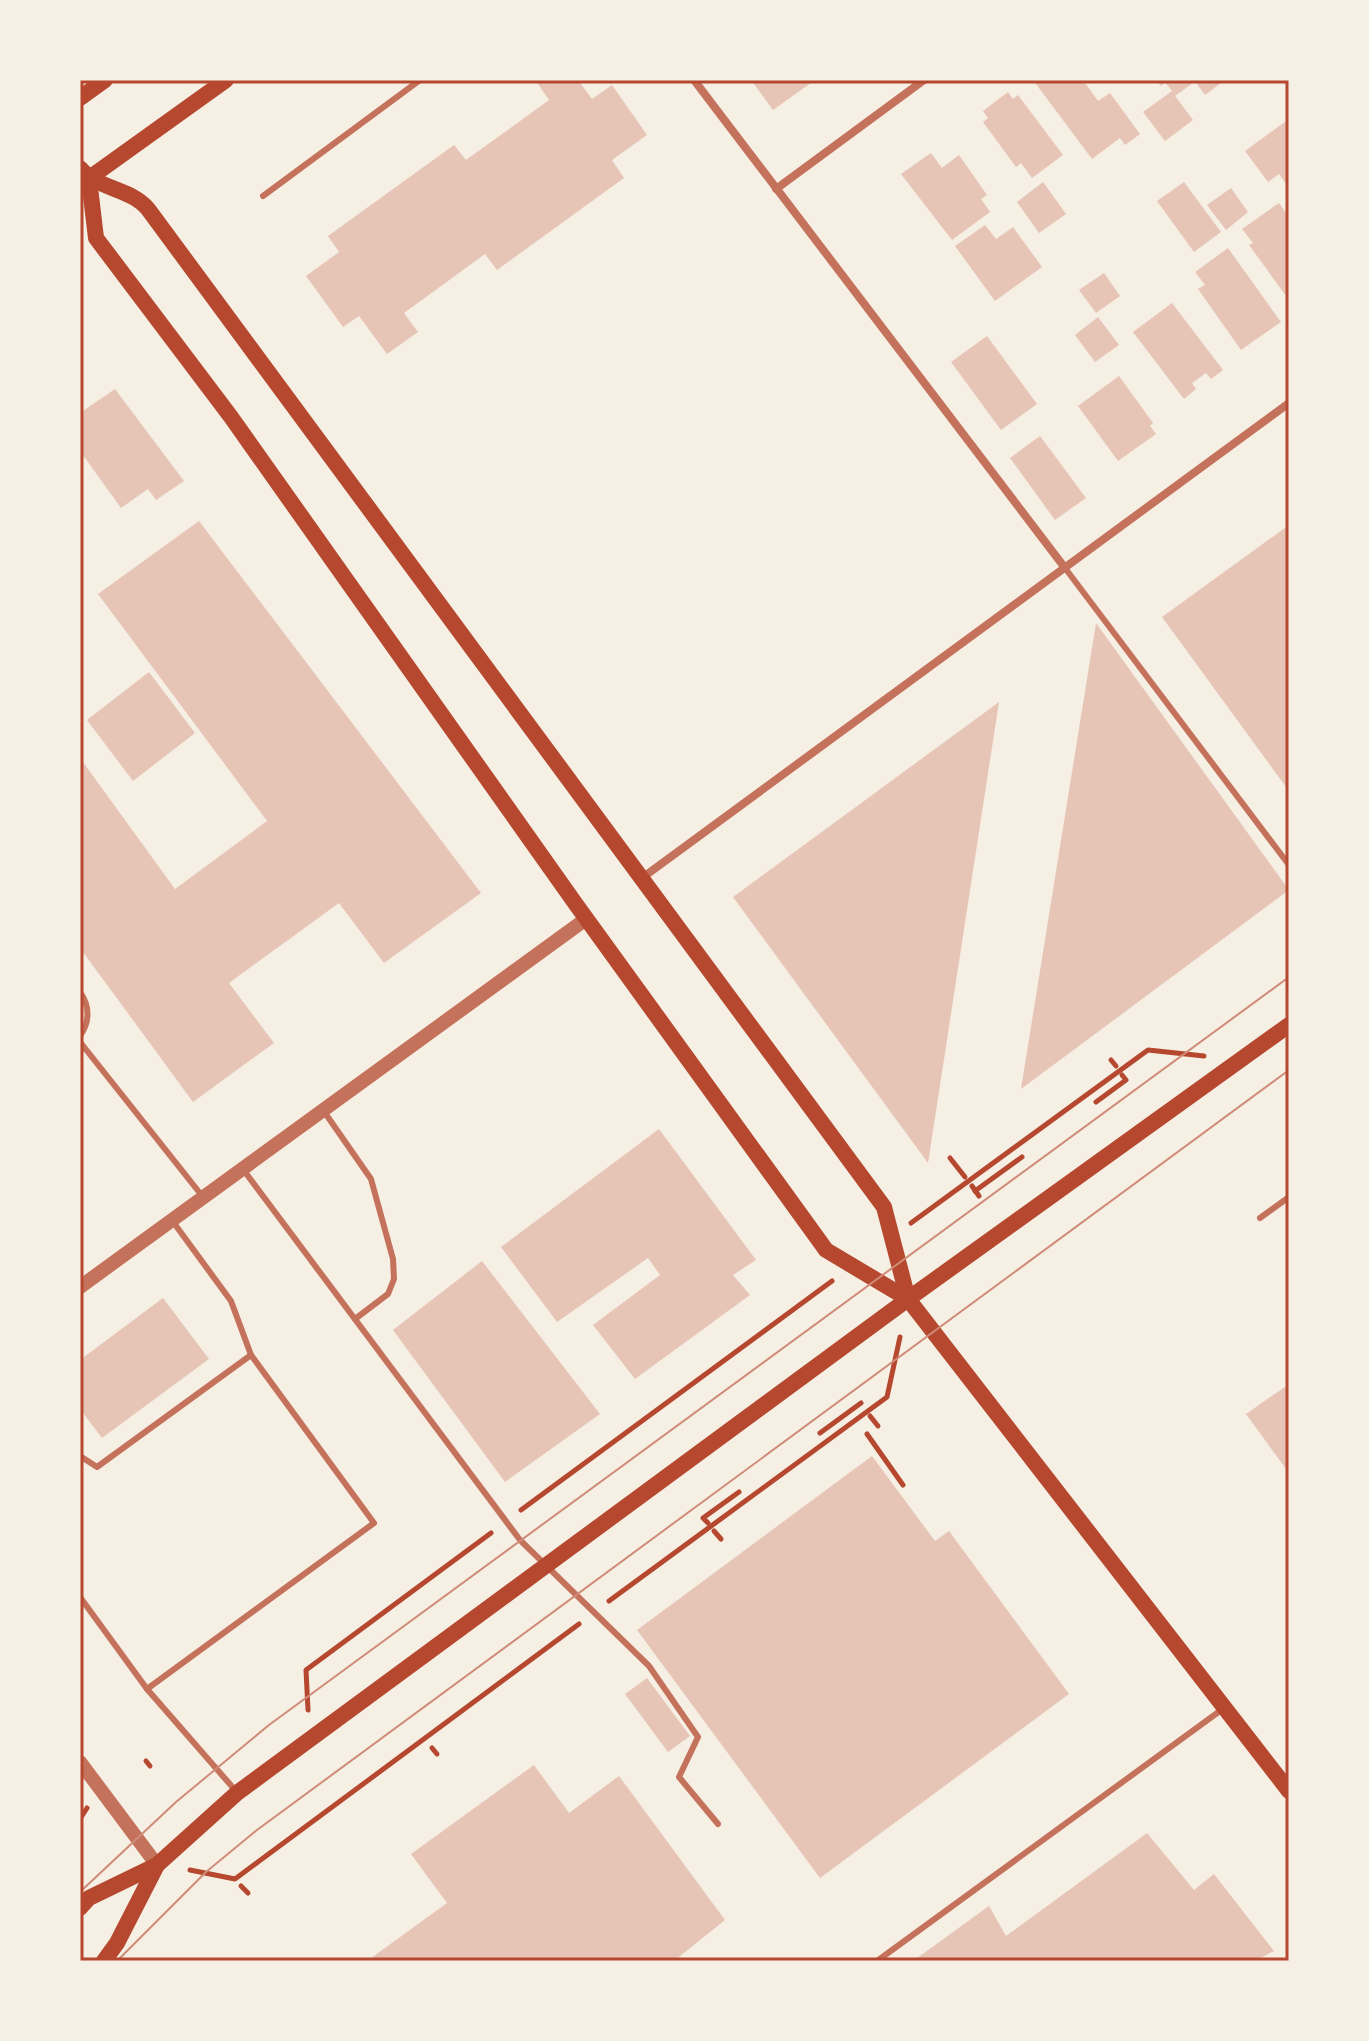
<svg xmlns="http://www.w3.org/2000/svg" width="1369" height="2041" font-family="'Noto Sans',sans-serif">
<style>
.building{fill:#e6c5b7}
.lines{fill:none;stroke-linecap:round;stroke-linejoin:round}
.path{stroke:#b5482f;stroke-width:5}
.service{stroke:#c5725c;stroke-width:6}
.minor{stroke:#c5725c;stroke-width:8}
.tertiary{stroke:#c5725c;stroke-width:14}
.secondary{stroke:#b5482f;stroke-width:16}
.tram{stroke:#cf8b77;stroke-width:2}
.neatline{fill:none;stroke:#b5482f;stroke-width:3}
</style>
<rect width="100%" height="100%" fill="#f6efe4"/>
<g class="building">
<path d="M544,80H578L592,99L612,85L647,135L612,160L624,178L497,270L485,254L404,313L418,332L387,354L359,316L343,327L306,276L339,252L328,236L454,145L466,160L549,100L538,84Z"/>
<path d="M751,80H815L773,110Z"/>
<path d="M1033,80H1083L1098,101L1110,93L1140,134L1125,145L1120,138L1092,159Z"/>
<path d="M1156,80L1193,83L1175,96L1193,120L1165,141L1143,112L1172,91L1165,82L1161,86Z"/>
<path d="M1194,80H1219L1221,83L1205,95Z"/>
<path d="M1008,92L1013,99L1018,95L1063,155L1032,178L1021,163L1016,167L983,122L988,118L983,111Z"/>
<path d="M1289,119V183L1286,184L1279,174L1268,182L1245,151Z"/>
<path d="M931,153L942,168L959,155L987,195L981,199L990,212L952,240L901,174Z"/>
<path d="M1043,182L1066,214L1039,233L1017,202Z"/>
<path d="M1184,182L1221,232L1194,252L1157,201Z"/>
<path d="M1231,188L1248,212L1226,230L1207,205Z"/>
<path d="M1279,203L1289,217V300L1249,245L1253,243L1242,229Z"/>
<path d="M985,225L996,239L1013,227L1042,267L995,301L955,246Z"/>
<path d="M1228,248L1281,322L1241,350L1198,289L1205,285L1195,272Z"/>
<path d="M1104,273L1120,296L1096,313L1079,290Z"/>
<path d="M1172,303L1223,370L1211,379L1206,373L1192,383L1196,389L1184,399L1133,332Z"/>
<path d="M1098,317L1119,345L1095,362L1075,335Z"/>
<path d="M987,336L1037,404L1001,430L951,362Z"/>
<path d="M1119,376L1153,423L1150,426L1156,434L1118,461L1078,406Z"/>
<path d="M115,389L184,481L156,500L148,489L121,508L80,451V413Z"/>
<path d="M1040,436L1086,498L1055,520L1010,458Z"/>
<path d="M199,521L481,893L384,963L339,903L229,983L274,1043L193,1102L80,948V758L175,889L267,821L98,594Z"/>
<path d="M1289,525V791L1162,617Z"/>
<path d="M1096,623L1289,890L1021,1089Z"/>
<path d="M149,672L195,733L133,781L87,720Z"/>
<path d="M999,702L928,1163L733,897Z"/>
<path d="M659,1129L756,1260L733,1275L750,1295L635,1379L593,1325L660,1275L648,1258L557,1322L501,1247Z"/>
<path d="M482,1261L600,1414L505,1482L393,1330Z"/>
<path d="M163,1298L209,1359L102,1438L80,1409V1360Z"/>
<path d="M1289,1384V1473L1246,1414Z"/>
<path d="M872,1456L935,1541L949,1531L1069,1694L820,1878L637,1630Z"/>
<path d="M647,1678L690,1736L668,1752L625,1694Z"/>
<path d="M534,1765L569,1813L619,1776L725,1920L674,1961H367L447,1903L411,1854Z"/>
<path d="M1147,1833L1194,1890L1214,1874L1274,1951L1255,1961H913L989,1906L1006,1936Z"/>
</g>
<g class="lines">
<g class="path">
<path d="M1111,1060L1116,1066"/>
<path d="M1096,1102L1126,1080L1122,1075"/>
<path d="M950,1158L965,1177"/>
<path d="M972,1186L979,1196"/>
<path d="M975,1191L1022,1157"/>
<path d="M911,1223L1148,1050L1204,1056"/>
<path d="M870,1416L878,1426"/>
<path d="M820,1433L861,1403"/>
<path d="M867,1434L903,1485"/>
<path d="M521,1510L832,1281"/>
<path d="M708,1523L703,1518L739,1492"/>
<path d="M714,1531L721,1539"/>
<path d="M609,1601L887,1397L900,1337"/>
<path d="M308,1710L306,1670L491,1533"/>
<path d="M432,1748L437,1754"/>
<path d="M146,1761L150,1766"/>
<path d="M80,1819L87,1808"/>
<path d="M190,1870L235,1879L579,1624"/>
<path d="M241,1886L248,1893"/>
</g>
<g class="service">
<path d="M263,196L420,80"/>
<path d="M1065,568L1289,865"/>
<path d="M80,992C90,1006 90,1022 80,1036"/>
<path d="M80,1042L203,1197"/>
<path d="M323,1110L371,1179L393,1259L394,1279L388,1294L355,1319"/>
<path d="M242,1168L520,1540L649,1666L698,1737L679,1777L718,1824"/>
<path d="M1260,1218L1289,1197"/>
<path d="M80,1456L97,1467L251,1355"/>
<path d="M80,1597L147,1689L235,1790"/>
<path d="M147,1689L374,1523L251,1355L231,1301L171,1219"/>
<path d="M877,1961L1224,1708"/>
</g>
<g class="minor">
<path d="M694,80L1065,568"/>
<path d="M776,189L924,80"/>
<path d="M642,878L1289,403"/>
</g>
<g class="tertiary">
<path d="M80,1287L586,919"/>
<path d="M80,1762L157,1865"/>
</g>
<g class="secondary">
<path d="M80,98L105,80"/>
<path d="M80,168C98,190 131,188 148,209L884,1207L908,1299"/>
<path d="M89,179L96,238L231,417L575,903L826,1250L908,1299L1289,1791"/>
<path d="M81,184L226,80"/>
<path d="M80,1908L89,1898L157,1865"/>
<path d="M104,1961L117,1943L157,1865L237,1793L908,1299L1289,1025"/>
</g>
<g class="tram">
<path d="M80,1892L176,1802L269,1725L1289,977"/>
<path d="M117,1961L206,1872L257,1830L1289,1070"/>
</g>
</g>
<rect width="1369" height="2041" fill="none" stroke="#f6efe4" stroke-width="164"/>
<rect x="82" y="82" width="1205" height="1877" class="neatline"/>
</svg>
